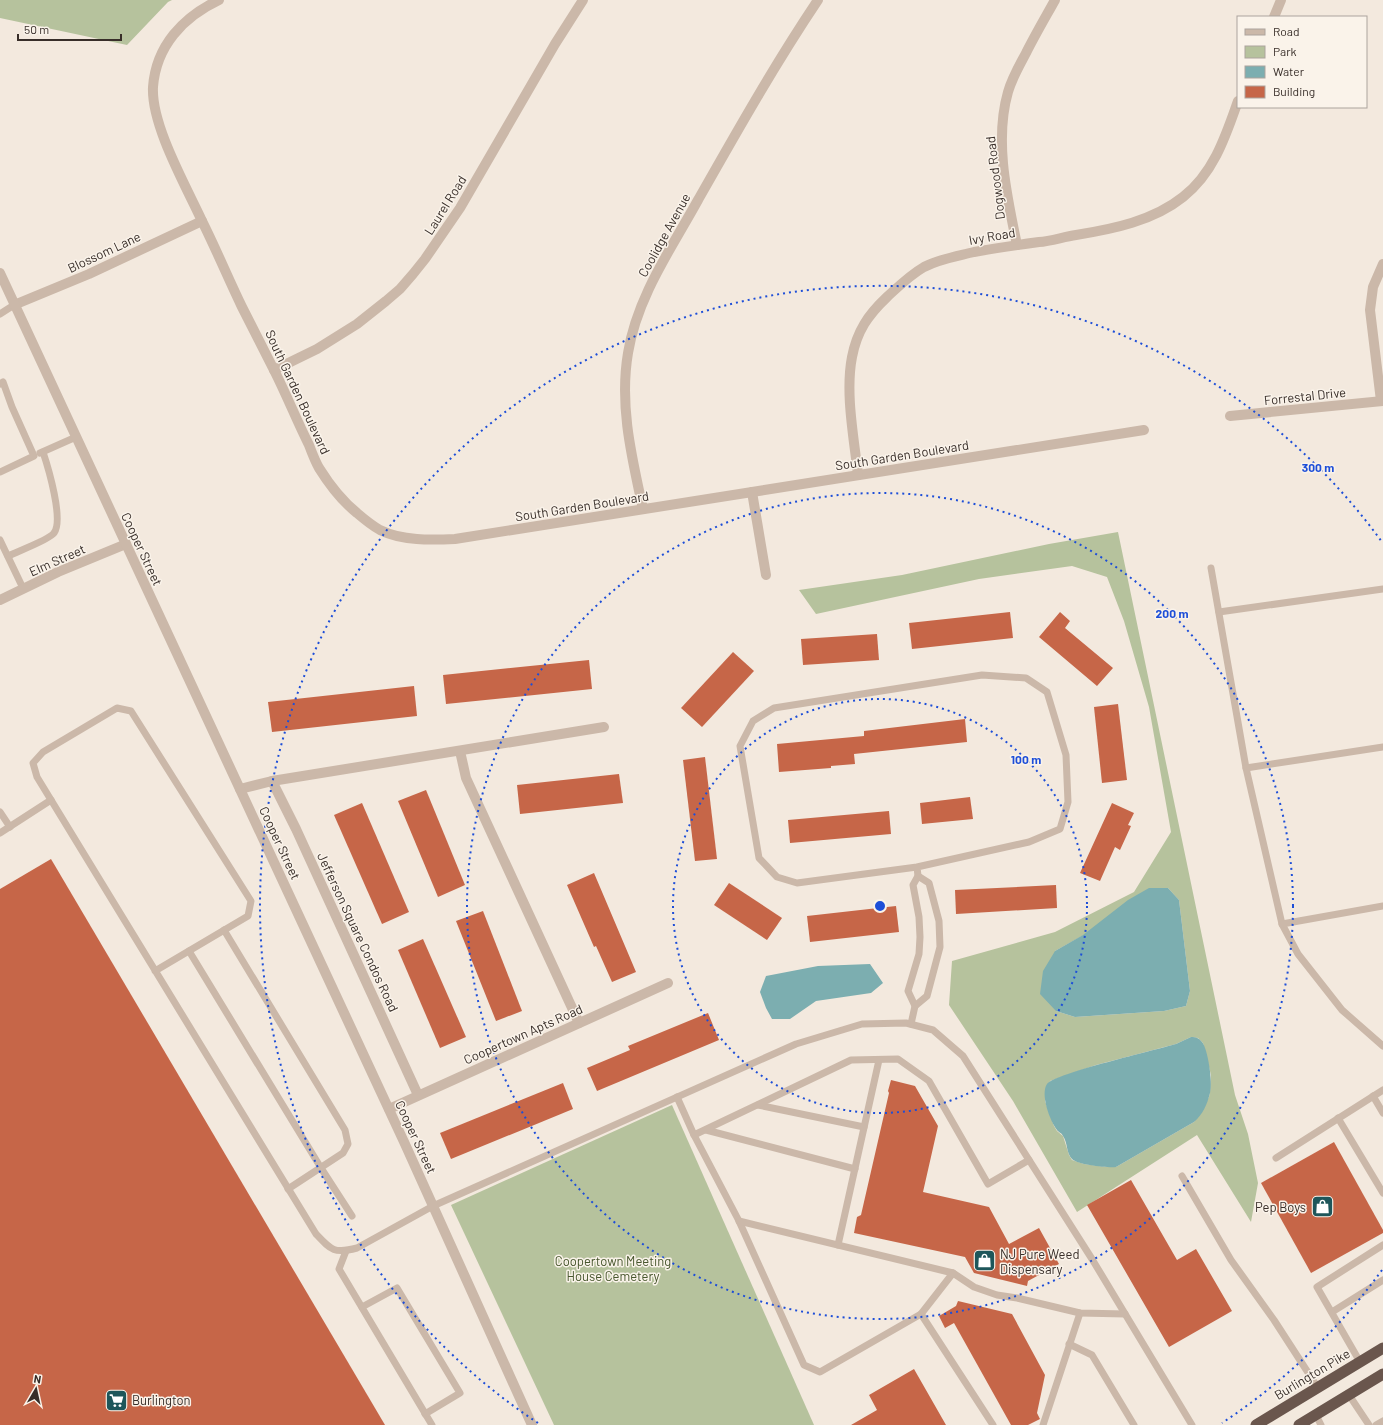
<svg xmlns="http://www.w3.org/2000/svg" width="1383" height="1425" font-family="Barlow,sans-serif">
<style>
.green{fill:#b6c29d;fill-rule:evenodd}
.water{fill:#7caeb0}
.building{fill:#c66648}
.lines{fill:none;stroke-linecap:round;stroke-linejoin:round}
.service{stroke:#cbb8a9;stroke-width:7}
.minor{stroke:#cbb8a9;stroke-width:10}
.tertiary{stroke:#cbb8a9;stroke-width:10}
.trunk{stroke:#6a564d;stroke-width:11}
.ring{fill:none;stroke:#1d4ed8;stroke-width:2;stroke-dasharray:2 4}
.labels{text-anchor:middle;stroke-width:3;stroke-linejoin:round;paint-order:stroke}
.street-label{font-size:13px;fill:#382e29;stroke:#faf3ea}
.poi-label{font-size:13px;fill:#382e29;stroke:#faf3ea;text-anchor:start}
.park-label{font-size:13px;fill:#47562d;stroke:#faf3ea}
.centre{fill:#1d4ed8;stroke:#faf3ea;stroke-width:2}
.ring-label{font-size:12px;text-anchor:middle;font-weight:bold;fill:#1d4ed8;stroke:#faf3ea;stroke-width:3;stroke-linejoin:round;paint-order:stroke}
</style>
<rect width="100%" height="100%" fill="#f3e9de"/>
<g class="green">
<path d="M0,0H172L168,2L127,45L0,18Z"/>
<path d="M1118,532L1235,1095L1248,1134L1258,1183L1251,1222L1197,1135L1077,1212L1013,1101L949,1005L952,961L1055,932L1134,892L1171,832L1149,707L1124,621L1107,577L1072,566L979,579L816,614L799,590L902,575L1049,544ZM1168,888L1179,900L1190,991L1186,1006L1164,1011L1075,1017L1056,1011L1055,951ZM1191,1037L1198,1038L1203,1043L1211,1075L1210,1092L1209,1097L1194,1122L1116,1167H1106L1084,1164L1072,1160L1069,1155L1063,1136L1057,1131L1054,1126L1045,1101L1050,1081L1096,1065L1176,1044Z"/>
<path d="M672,1105L814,1425H554L451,1205Z"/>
</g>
<g class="water">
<path d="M1149,888H1168L1179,900L1190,991L1186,1006L1164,1011L1075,1017L1056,1011L1040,994L1043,971L1055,951L1083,935L1128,900Z"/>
<path d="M870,964L883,983L871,993L816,1001L790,1019H772L766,1008L760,992L766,976L818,966Z"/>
<path d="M1191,1037C1196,1037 1199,1038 1202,1042C1208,1049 1213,1083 1210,1093C1207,1105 1203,1114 1194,1122L1116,1167C1108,1168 1078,1165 1072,1159C1066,1153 1068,1143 1063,1136C1062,1133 1058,1132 1057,1130C1050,1121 1040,1094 1047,1084C1056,1073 1156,1050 1176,1044Z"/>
</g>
<g class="building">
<path d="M1010,612L1013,638L912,649L909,623Z"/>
<path d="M1060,612L1070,621L1065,628L1113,668L1097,686L1039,637Z"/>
<path d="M877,634L879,660L803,665L801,639Z"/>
<path d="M733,652L754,671L702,727L681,708Z"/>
<path d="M589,660L592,689L446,704L443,675Z"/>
<path d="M414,686L417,716L272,732L268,702Z"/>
<path d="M1118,704L1127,780L1102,783L1094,707Z"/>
<path d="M965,719L967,742L854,754L855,764L831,766V768L779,772L777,744L864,736V731Z"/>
<path d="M705,757L717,859L695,861L683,760Z"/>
<path d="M619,774L623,803L520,814L517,785Z"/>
<path d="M426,790L465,885L438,897L398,801Z"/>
<path d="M970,797L973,819L922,824L920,803Z"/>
<path d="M362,803L409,912L382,924L334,815Z"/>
<path d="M1112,803L1134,813L1128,825L1131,826L1120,850L1115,847L1100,881L1080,873Z"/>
<path d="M889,811L891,834L790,843L788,820Z"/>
<path d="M51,859L385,1425H0V889Z"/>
<path d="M594,873L636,972L612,982L596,946L594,947L567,885Z"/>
<path d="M729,883L782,918L767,940L714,905Z"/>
<path d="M1056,885L1057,908L956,914L955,890Z"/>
<path d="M896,906L899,932L810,942L807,916Z"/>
<path d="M483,911L522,1011L496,1021L456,921Z"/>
<path d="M423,939L466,1037L440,1048L398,950Z"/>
<path d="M708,1013L719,1040L597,1091L587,1068L630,1050L628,1046Z"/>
<path d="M891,1080L915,1086L938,1126L923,1192L989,1207L1009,1244L1039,1228L1059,1264L1028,1281L1027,1286L974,1273L965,1257L854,1233L857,1217L861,1215L889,1093L888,1091Z"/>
<path d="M563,1083L573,1109L451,1159L440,1133Z"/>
<path d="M1334,1142L1383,1230V1233L1311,1273L1261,1183Z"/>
<path d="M1131,1180L1177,1260L1196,1249L1232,1311L1169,1347L1087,1205Z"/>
<path d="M958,1301L1012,1314L1045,1375L1037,1413L1040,1419L1028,1425H1011L954,1323L945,1328L939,1316L956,1306Z"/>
<path d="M914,1369L946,1425H851L877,1410L869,1395Z"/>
</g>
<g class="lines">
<g class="service">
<path d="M0,314L14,305"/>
<path d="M0,384L3,382L12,407L34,456L0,472"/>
<path d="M40,453L76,437"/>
<path d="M0,540L21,584"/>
<path d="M8,556C18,551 49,540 54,533C64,520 48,467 43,452"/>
<path d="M1211,568L1246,768"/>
<path d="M1219,612L1383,589"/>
<path d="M1383,747L1246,768L1282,924L1298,954L1342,1010L1383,1046"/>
<path d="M0,812L10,827"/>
<path d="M0,833L51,800"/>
<path d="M1282,924L1383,906"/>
<path d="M224,930L345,1130L348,1144L343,1153L288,1189"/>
<path d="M189,951L321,1168L352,1216"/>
<path d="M155,971L248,916L251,901L131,711L117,708L43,752L33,763L37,777L316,1234C331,1250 334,1254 357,1248L433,1206L796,1044L862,1024L906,1023L933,1030L963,1056L1092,1259L1192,1425"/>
<path d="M915,1006L927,996L940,947L939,921L929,883L918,876"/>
<path d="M911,1024L915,1006L908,991L919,954L920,937L919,917L913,885L918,876L917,867L1029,842L1060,829L1068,802L1066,755L1047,692L1026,678L982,675L774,708L753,721L740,746L759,858L777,877L797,883L917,867"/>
<path d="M1373,1096L1383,1113"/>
<path d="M677,1097L694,1135L739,1221L804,1365L820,1372L921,1314L993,1425"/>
<path d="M758,1105L864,1127"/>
<path d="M1338,1118L1383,1193"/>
<path d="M706,1130L855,1169"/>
<path d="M694,1135L851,1060L898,1059L929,1081L988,1184L1029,1160"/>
<path d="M1276,1158L1383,1090"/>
<path d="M1182,1176L1231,1260L1274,1320L1318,1388"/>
<path d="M739,1221L953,1273L974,1287L997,1295L1017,1298L1080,1313L1125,1314"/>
<path d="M838,1245L879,1060"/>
<path d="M346,1251L339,1269L432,1425"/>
<path d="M362,1307L397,1288L460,1393L425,1414"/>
<path d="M1332,1312L1383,1280"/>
<path d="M921,1314L953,1273"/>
<path d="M1069,1344L1092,1355L1134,1425"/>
<path d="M1360,1362L1317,1287L1383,1245"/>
<path d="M1349,1395L1369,1425"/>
<path d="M1316,1415L1321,1425"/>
<path d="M1043,1425L1080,1313"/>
<path d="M1376,1425L1383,1421"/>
</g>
<g class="minor">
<path d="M219,0C183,17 156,46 153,87C151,125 186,186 202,221C216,249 228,278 242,307C253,329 264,350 275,372C287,396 297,421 309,445C312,453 315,461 319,468C329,484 342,501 357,513C364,519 371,525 380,530C402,541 431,540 455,539L1144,430"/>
<path d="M1274,17L1281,0"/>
<path d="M1017,245C1007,196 994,141 1008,92C1012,78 1019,66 1026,53C1035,35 1045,18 1055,0"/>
<path d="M14,305L89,274L202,221"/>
<path d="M274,370L317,349L357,324L386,301L400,289L413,274L425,259L460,208L555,44L583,0"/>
<path d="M1381,401L1370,310L1373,287L1383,264"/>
<path d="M1230,416L1383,401"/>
<path d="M858,475C854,438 845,393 852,357C857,331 868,315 887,297C899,286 910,275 924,267C939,259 958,256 974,252C996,248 1017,245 1039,242C1051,241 1063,237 1076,235C1113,229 1153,221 1183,197C1214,173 1226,135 1238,101"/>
<path d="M752,492L766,575"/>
<path d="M643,509C632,458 619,406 628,353C637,297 671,249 698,200C736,133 775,64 818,0"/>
<path d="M0,600L58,572L126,544"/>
<path d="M460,751L466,778L579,1023"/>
<path d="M272,781L296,829L418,1095"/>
<path d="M240,789L272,781L604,727"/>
<path d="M389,1109L668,983"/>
</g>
<path class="tertiary" d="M0,273L405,1144L532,1425"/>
<g class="trunk">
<path d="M1256,1425L1383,1348"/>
<path d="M1299,1425L1383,1374"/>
</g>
</g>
<g class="ring">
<circle cx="880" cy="906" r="207"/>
<circle cx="880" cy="906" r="413"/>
<path d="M1382 1270A620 620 0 0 1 1222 1423M538 1423A620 620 0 1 1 1382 542"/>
</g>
<defs>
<symbol id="shop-square" viewBox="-11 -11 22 22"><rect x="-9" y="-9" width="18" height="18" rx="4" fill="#1e565a" stroke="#faf3ea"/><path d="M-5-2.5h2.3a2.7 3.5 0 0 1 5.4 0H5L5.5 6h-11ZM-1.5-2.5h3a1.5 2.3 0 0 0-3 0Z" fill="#fff"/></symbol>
<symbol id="supermarket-square" viewBox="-11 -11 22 22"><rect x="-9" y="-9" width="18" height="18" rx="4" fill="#1e565a" stroke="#faf3ea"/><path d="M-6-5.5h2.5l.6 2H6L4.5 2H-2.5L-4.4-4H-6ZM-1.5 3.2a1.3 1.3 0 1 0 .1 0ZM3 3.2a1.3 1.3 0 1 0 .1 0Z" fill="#fff"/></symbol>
</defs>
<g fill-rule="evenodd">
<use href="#shop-square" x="1310" y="1194" width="25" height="25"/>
<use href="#shop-square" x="972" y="1248" width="25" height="25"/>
<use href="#supermarket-square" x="104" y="1388" width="25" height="25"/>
</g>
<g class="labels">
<g class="street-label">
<text transform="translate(995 178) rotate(-97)" y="5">Dogwood Road</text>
<text transform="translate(445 205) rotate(-58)" y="5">Laurel Road</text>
<text transform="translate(664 235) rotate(-61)" y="5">Coolidge Avenue</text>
<text transform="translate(992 236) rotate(-10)" y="5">Ivy Road</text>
<text transform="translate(104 252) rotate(-25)" y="5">Blossom Lane</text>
<text transform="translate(298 392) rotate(65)" y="5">South Garden Boulevard</text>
<text transform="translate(1305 396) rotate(-6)" y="5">Forrestal Drive</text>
<text transform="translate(902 455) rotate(-9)" y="5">South Garden Boulevard</text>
<text transform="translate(582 506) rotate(-9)" y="5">South Garden Boulevard</text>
<text transform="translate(142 549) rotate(65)" y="5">Cooper Street</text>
<text transform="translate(57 560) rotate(-24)" y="5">Elm Street</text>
<text transform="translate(280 843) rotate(65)" y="5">Cooper Street</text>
<text transform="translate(358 932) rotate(65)" y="5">Jefferson Square Condos Road</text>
<text transform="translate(523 1034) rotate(-24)" y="5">Coopertown Apts Road</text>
<text transform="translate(416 1137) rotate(65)" y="5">Cooper Street</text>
<text transform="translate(1312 1374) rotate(-31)" y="5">Burlington Pike</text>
</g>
<g class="poi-label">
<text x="1306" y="1212" text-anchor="end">Pep Boys</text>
<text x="1000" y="1259">NJ Pure Weed<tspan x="1000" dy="15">Dispensary</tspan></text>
<text x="132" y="1405">Burlington</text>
</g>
<g class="park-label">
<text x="613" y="1266">Coopertown Meeting<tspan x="613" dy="15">House Cemetery</tspan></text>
</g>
</g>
<circle cx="880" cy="906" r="6" class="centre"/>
<g class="ring-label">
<text x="1318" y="472">300 m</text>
<text x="1172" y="618">200 m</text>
<text x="1026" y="764">100 m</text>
</g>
<rect x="1237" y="16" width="130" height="92" fill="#faf3ea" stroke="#aca49d"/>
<rect x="1245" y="29" width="20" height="6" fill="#cbb8a9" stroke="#aca49d"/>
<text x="1273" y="36" font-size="12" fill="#382e29">Road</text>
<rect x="1245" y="46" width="20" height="12" fill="#b6c29d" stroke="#aca49d"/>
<text x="1273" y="56" font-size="12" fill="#382e29">Park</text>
<rect x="1245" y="66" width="20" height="12" fill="#7caeb0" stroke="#aca49d"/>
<text x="1273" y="76" font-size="12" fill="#382e29">Water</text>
<rect x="1245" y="86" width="20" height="12" fill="#c66648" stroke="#aca49d"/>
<text x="1273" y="96" font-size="12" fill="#382e29">Building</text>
<g transform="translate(36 1389) rotate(9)" stroke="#faf3ea" stroke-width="3" paint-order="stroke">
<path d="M0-3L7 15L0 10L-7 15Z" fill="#382e29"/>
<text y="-6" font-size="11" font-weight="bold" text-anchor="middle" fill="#382e29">N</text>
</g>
<path d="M18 34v6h103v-6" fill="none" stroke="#382e29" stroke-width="2"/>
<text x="24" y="34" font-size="12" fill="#382e29" stroke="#faf3ea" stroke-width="3" paint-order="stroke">50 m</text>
</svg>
